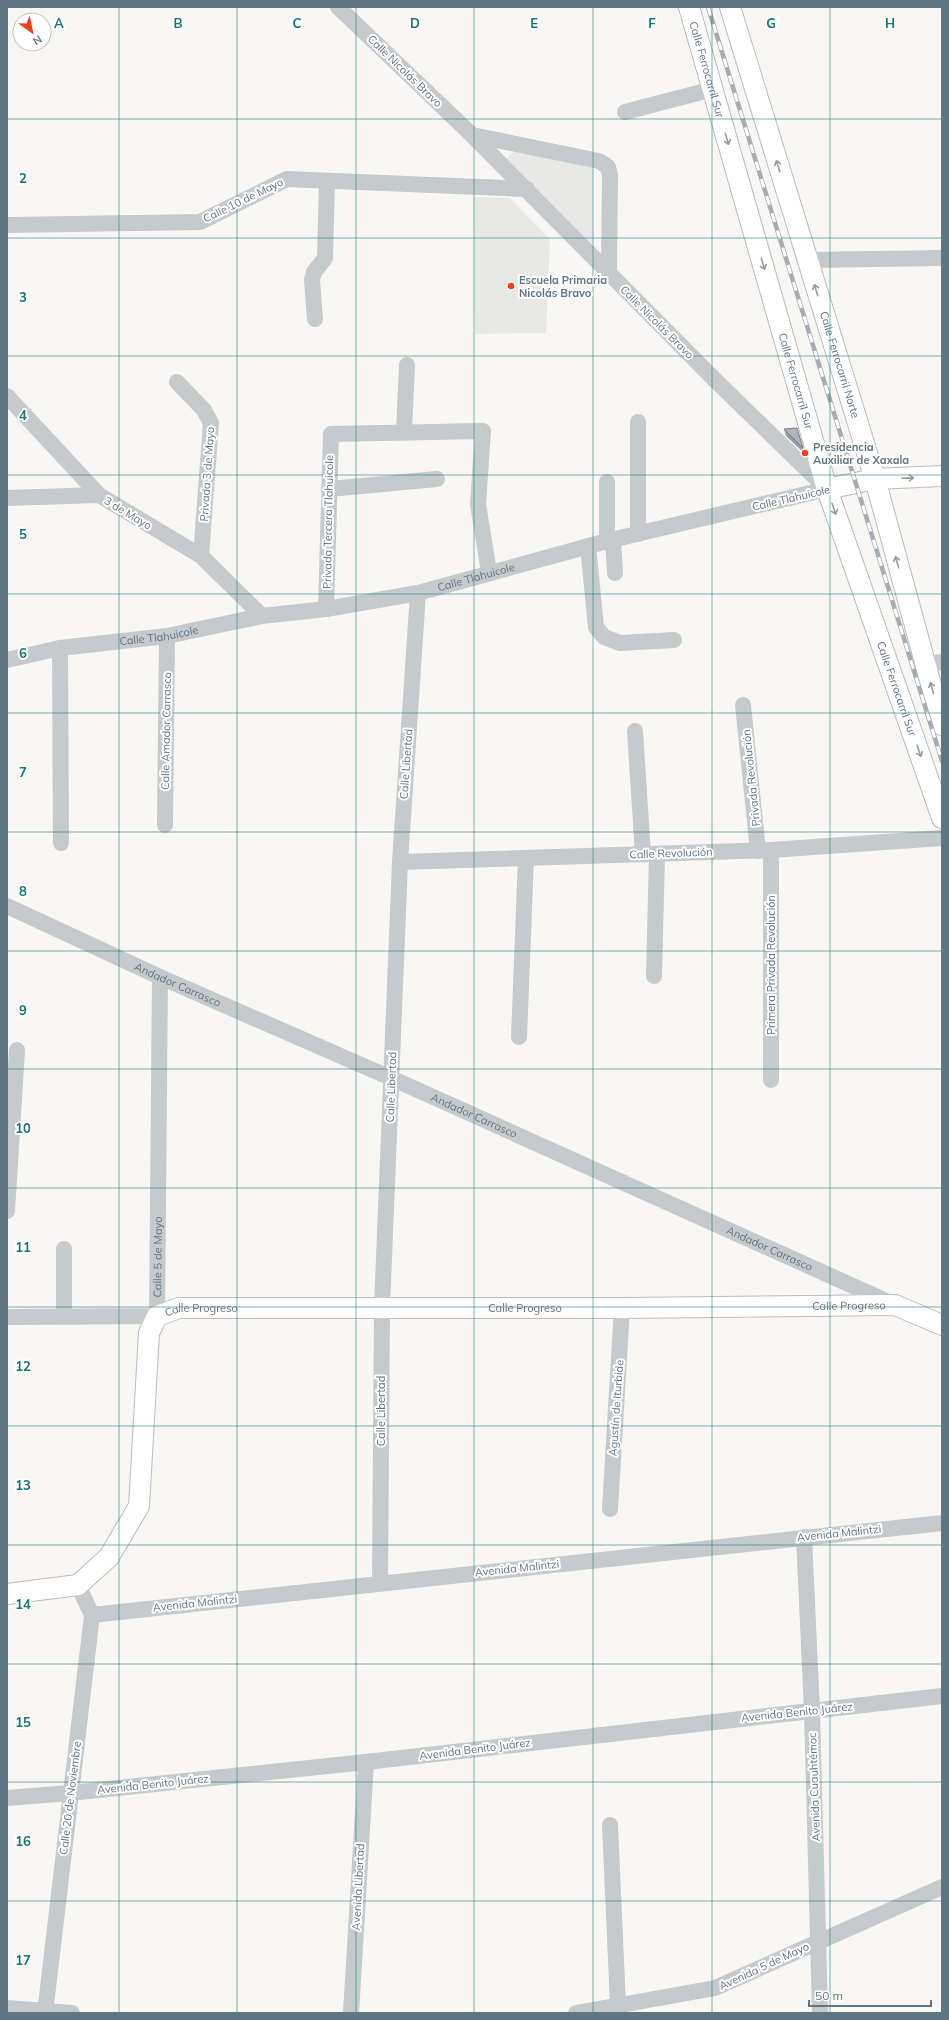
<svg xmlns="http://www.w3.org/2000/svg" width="949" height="2020" font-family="Mulish,sans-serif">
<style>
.built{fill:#e8e9e7}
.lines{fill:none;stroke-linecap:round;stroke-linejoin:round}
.major-casing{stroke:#b8bdc0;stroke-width:22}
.minor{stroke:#c5cacd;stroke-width:16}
.major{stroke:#fff;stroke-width:20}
.rail-casing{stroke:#a5adb2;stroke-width:4.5}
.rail{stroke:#fff;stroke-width:3;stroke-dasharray:9;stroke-linecap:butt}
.wall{fill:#939ca0}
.building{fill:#abb5ba;stroke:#787f82}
.oneway{stroke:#909ea8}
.grid{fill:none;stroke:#0f766e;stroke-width:1;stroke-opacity:0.55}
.poi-dot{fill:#f03d1b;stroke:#fff;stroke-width:1.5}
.labels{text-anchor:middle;stroke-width:4;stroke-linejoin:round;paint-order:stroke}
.street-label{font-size:11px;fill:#607582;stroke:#fff}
.poi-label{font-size:11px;font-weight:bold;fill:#607582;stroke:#fff;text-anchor:start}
.grid-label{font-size:13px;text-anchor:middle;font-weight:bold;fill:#0f766e;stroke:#fff;stroke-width:4;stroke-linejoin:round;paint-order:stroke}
</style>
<rect width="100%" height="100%" fill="#f8f7f4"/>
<g class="built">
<path d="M518,147L593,164V244L502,164Z"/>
<path d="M473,197L510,198L550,239L546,333L475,334Z"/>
</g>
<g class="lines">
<defs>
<g id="major">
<path id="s4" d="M689,7L827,489L942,818"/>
<path id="s5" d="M730,7L875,479L942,725"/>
<path d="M827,489L875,479L942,476"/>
<path id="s6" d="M7,1594L78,1585L109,1557L139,1506L149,1333L157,1316L179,1308H622L895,1305L942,1325"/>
</g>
</defs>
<use href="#major" class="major-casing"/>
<g class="minor">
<path d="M338,7L472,135L716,381L827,489"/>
<path d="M625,112L713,89"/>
<path d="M472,135L599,161L608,167L610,175L609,274"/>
<path d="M7,225L200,222L287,179L527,189"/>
<path d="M807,260L942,258"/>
<path d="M315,319L312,280L314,272L325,258L327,181"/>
<path d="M177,382L204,410L211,423L201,556"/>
<path d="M7,396L99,495L201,556L262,616"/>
<path d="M638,422V534"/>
<path d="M404,432L407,365"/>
<path d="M329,489L437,479"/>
<path d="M7,498L99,495"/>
<path d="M613,540L615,573"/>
<path d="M607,541V482"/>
<path d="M588,546L596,627L604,637L620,643L674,640"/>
<path d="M326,609L331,434L483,431L478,504L489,572"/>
<path d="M60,648L61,843"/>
<path id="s1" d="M7,660L60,648L167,636L262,616L326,609L418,593L607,541L827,489"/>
<path d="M925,665L942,662"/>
<path d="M743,705L758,851"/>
<path d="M635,731L643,854"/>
<path d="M165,825L167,636"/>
<path d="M771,850V1080"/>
<path d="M400,862L771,850L942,838"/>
<path id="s2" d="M7,906L160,977L391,1078L893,1304"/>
<path d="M654,976L657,854"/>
<path d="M519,1037L526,858"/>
<path d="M7,1211L17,1050"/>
<path d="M64,1249V1316"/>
<path id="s3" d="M7,1317L157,1316L160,977"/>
<path d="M610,1509L622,1308"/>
<path d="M804,1537L812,1711L820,2013"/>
<path d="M380,1582L382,1307L400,862L418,593"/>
<path d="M92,1615L942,1523"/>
<path d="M7,1798L70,1793L366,1762L942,1696"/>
<path d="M610,1825L618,2005"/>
<path d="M7,2008L72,2013"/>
<path d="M45,2013L92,1615L78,1585"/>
<path d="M351,2013L366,1762"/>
<path d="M576,2013L715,1988L942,1887"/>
</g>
<use href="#major" class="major"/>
<defs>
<path id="rail" d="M708,7L942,761"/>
</defs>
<use href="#rail" class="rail-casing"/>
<use href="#rail" class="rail"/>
</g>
<path class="wall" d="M784,429L799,435L805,454L786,436Z"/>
<path class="building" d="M797,428L803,448L784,429Z"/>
<defs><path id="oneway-shaft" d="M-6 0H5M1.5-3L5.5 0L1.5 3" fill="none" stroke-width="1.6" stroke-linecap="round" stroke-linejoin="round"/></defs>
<g class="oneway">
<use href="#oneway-shaft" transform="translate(727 139) rotate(74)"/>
<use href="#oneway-shaft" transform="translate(778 166) rotate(-107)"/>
<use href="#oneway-shaft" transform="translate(763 264) rotate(74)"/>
<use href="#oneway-shaft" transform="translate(816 290) rotate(-107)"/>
<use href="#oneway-shaft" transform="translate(908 478) rotate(-2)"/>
<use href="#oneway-shaft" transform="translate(834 509) rotate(71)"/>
<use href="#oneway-shaft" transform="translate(897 562) rotate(-105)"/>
<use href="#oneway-shaft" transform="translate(932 688) rotate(-105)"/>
<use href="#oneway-shaft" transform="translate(919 751) rotate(71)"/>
</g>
<path class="grid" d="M119,7V2013M237,7V2013M356,7V2013M474,7V2013M593,7V2013M712,7V2013M830,7V2013M7,119H942M7,238H942M7,356H942M7,475H942M7,594H942M7,713H942M7,832H942M7,951H942M7,1069H942M7,1188H942M7,1307H942M7,1426H942M7,1545H942M7,1664H942M7,1782H942M7,1901H942"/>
<g class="poi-dot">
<circle cx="511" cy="286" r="4"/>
<circle cx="805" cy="453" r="4"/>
</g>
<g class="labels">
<g class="street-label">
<text dy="4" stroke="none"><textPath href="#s4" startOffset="65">Calle Ferrocarril Sur</textPath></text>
<text transform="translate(405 71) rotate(44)" y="4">Calle Nicolás Bravo</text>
<text transform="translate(243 200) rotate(-26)" y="4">Calle 10 de Mayo</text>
<text transform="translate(657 322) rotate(45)" y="4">Calle Nicolás Bravo</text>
<text dy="4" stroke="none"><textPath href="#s5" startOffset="374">Calle Ferrocarril Norte</textPath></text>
<text dy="4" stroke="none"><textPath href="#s4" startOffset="389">Calle Ferrocarril Sur</textPath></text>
<text transform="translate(207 474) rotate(-86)" y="4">Privada 3 de Mayo</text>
<text transform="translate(791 498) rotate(-13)" y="4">Calle Tlahuicole</text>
<text transform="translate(128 513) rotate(31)" y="4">3 de Mayo</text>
<text transform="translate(328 522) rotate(-89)" y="4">Privada Tercera Tlahuicole</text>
<text dy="4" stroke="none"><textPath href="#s1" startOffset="477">Calle Tlahuicole</textPath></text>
<text dy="4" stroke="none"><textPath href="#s1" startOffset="154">Calle Tlahuicole</textPath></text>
<text dy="4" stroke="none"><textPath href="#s4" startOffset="713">Calle Ferrocarril Sur</textPath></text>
<text transform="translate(166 731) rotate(-89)" y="4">Calle Amador Carrasco</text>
<text transform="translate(406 764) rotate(-86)" y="4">Calle Libertad</text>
<text transform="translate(751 778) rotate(-96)" y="4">Privada Revolución</text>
<text transform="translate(671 853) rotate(-2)" y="4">Calle Revolución</text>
<text transform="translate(771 965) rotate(-90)" y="4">Primera Privada Revolución</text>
<text dy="4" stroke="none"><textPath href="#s2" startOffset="188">Andador Carrasco</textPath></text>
<text transform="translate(391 1087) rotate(-88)" y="4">Calle Libertad</text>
<text dy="4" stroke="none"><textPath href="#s2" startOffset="512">Andador Carrasco</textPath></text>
<text dy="4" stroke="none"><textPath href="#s2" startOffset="836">Andador Carrasco</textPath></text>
<text dy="4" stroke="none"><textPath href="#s3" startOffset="209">Calle 5 de Mayo</textPath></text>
<text dy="4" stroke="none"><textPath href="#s6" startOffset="1058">Calle Progreso</textPath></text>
<text dy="4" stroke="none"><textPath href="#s6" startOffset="734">Calle Progreso</textPath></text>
<text dy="4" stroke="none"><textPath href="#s6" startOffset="410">Calle Progreso</textPath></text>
<text transform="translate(616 1408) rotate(-86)" y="4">Agustín de Iturbide</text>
<text transform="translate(381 1411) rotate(-90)" y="4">Calle Libertad</text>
<text transform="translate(839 1533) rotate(-6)" y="4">Avenida Malintzi</text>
<text transform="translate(517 1568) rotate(-6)" y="4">Avenida Malintzi</text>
<text transform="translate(195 1603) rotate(-6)" y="4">Avenida Malintzi</text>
<text transform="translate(797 1712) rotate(-6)" y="4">Avenida Benito Juárez</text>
<text transform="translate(475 1749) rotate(-7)" y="4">Avenida Benito Juárez</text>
<text transform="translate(153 1784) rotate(-6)" y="4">Avenida Benito Juárez</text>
<text transform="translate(814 1787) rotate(-92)" y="4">Avenida Cuauhtémoc</text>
<text transform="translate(70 1798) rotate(-83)" y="4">Calle 20 de Noviembre</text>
<text transform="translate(358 1887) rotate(-87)" y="4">Avenida Libertad</text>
<text transform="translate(764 1966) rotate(-25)" y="4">Avenida 5 de Mayo</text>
</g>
<g class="poi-label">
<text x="519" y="284">Escuela Primaria<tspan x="519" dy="13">Nicolás Bravo</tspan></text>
<text x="813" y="451">Presidencia<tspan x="813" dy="13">Auxiliar de Xaxala</tspan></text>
</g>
</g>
<g class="grid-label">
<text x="59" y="28">A</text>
<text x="178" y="28">B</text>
<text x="297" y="28">C</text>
<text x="415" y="28">D</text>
<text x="534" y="28">E</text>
<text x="652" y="28">F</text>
<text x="771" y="28">G</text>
<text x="890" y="28">H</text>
<text x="23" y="183">2</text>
<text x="23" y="302">3</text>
<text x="23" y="420">4</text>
<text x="23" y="539">5</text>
<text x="23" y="658">6</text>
<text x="23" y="777">7</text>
<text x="23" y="896">8</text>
<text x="23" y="1015">9</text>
<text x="23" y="1133">10</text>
<text x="23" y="1252">11</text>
<text x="23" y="1371">12</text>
<text x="23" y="1490">13</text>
<text x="23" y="1609">14</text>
<text x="23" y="1727">15</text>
<text x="23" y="1846">16</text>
<text x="23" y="1965">17</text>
</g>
<rect width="949" height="2020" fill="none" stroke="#607582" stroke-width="16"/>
<g transform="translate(32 32) rotate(147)"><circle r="19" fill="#ffffff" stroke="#bfc8cd"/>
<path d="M0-3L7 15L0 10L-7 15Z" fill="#f03d1b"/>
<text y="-6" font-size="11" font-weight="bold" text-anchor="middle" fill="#607582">N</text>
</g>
<path d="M809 2000v6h122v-6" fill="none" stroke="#607582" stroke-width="2"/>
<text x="815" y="2000" font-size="12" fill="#607582" stroke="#ffffff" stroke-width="3" paint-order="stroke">50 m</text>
</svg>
